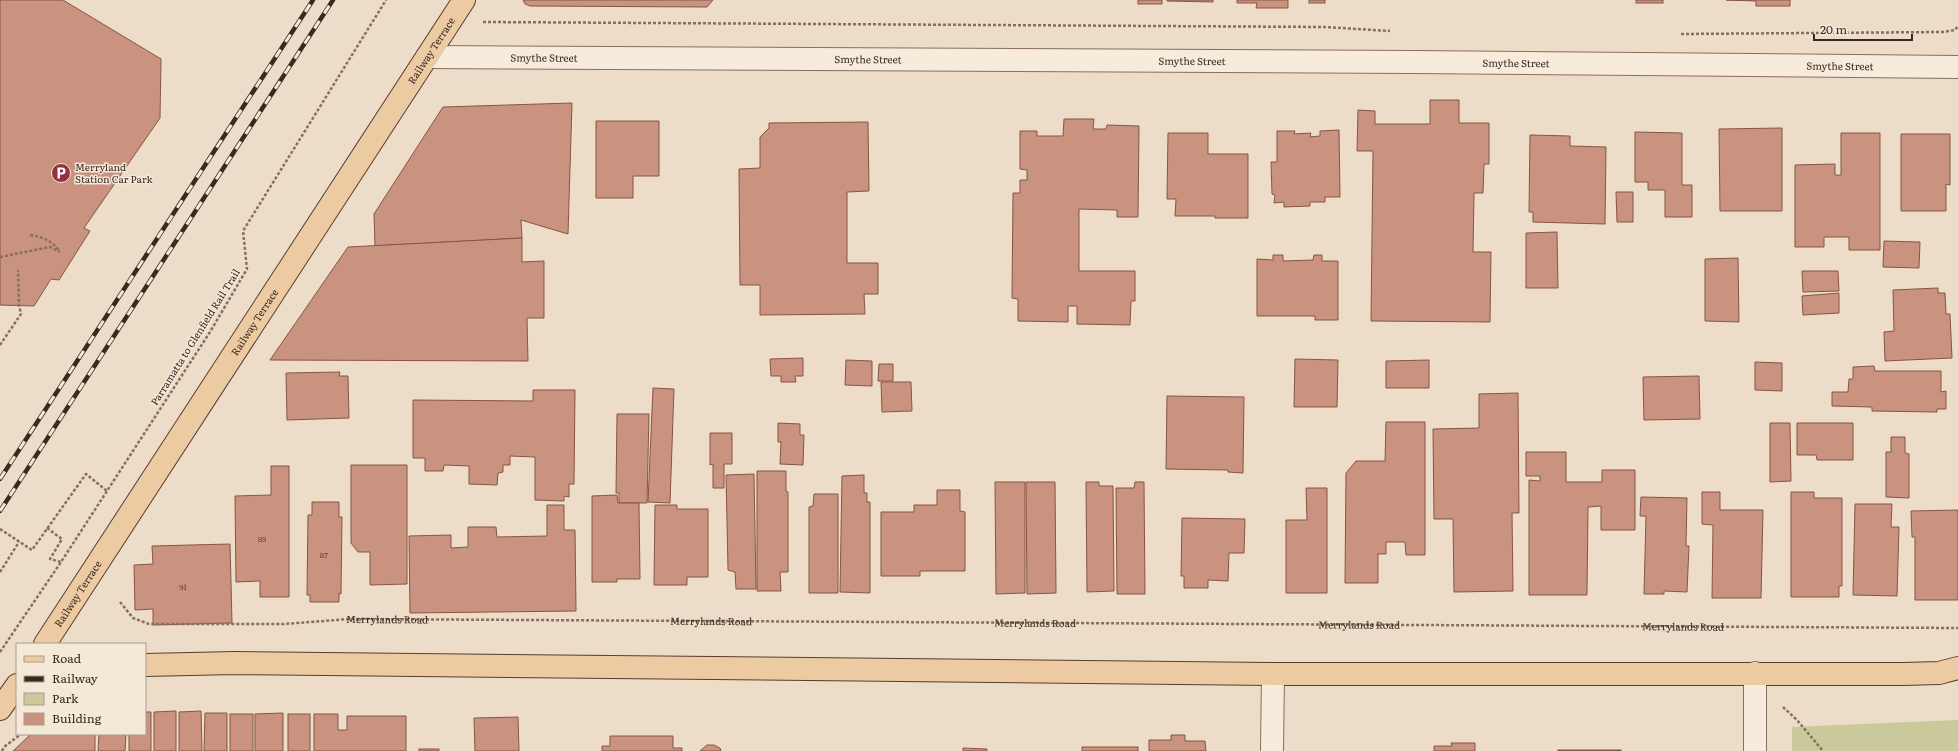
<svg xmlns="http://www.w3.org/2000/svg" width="1958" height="751" font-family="Literata,serif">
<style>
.green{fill:#cac99c}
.building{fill:#c99380;stroke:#865545}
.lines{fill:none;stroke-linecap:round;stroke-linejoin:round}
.minor-casing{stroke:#886e5e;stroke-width:24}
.major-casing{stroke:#563d31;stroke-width:24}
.path{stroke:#886e5e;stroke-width:2.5;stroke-dasharray:3 2;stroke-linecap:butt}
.minor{stroke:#f7ebdb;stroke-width:22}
.major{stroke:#edcba2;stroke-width:22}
.rail-casing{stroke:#392921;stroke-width:4.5}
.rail{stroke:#f4e8d7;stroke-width:3;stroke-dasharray:9;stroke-linecap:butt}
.labels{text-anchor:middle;stroke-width:3;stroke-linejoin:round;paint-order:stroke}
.number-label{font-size:8px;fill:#5d4439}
.street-label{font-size:10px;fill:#392921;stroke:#f4e8d7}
.poi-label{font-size:10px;fill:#392921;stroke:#f4e8d7;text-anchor:start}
</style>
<rect width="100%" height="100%" fill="#eddcc8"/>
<path class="green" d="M1958,720V751H1792V727Z"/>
<g class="building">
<path d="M0,0H63L161,59L160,118L84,228L90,231L59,280L51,279L34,306L0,305Z"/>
<path d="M523,0H713L707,7L530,6L525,4Z"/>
<rect x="1138" y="0" width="24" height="4"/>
<path d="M1167,0H1213V2L1167,1Z"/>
<path d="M1237,0H1288V8H1256L1257,3H1237Z"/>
<rect x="1309" y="0" width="16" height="3"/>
<rect x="1636" y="0" width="27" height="3"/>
<path d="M1726,0H1790V6H1756V1Z"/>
<path d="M1430,100H1459V123H1489V164H1484L1483,193H1474L1473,252H1491L1490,322L1371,321L1373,151H1357L1358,110L1375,111V124H1430Z"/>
<path d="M572,103L568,234L521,220L522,238L375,246L374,214L443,107Z"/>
<path d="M1064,119H1094L1093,129H1106L1107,125L1139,126L1138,217H1117V210L1079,209V271H1135V301H1131L1130,325L1077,324V306H1068V322L1018,321V299L1012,298L1013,193H1020V180H1027V170L1020,169V131H1037V136H1063Z"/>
<path d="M596,121H659V176H633V198H596Z"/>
<path d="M868,122L869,191L847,192V263H878V294H864L865,314L760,315V285H740L739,169L760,168V137L769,128V123Z"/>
<path d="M1782,128V211H1720L1719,129Z"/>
<path d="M1339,130L1340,197H1325V202H1310V206L1284,207V202L1274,203L1275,195L1272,194L1271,162H1277V131H1295L1294,134L1311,133L1310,137L1320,136V131Z"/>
<path d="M1635,132L1682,133V185H1692V217H1665V190H1648V182H1635Z"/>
<path d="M1168,133H1208V154H1248V218H1215V216H1175L1176,199H1167Z"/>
<path d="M1841,133H1880V250H1849V237H1824V247H1795V165L1835,164V175H1841Z"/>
<path d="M1901,134H1950V185L1946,184V211H1901Z"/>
<path d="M1530,135L1570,136V146L1606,147L1605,224L1533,222V212H1529Z"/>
<path d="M1616,192H1633V222H1617Z"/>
<path d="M1557,232L1558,288H1526V233Z"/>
<path d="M522,238V262L544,261V318H527L528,361L270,360L348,247Z"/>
<path d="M1884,241L1920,242L1919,268L1883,267Z"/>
<path d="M1273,255H1283V261L1313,260L1314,255H1322V261H1338V320H1315V316H1257V259L1273,260Z"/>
<path d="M1738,258L1739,322L1705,321V259Z"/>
<path d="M1802,271H1838L1839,291L1803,292Z"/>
<path d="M1938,288V293H1945L1946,314H1950L1952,358L1885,361L1884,332L1894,331L1893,290Z"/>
<path d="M1839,293V313L1803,315L1802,296Z"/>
<path d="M803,358V376H795L796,382H781V376H771L770,359Z"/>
<path d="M1295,359L1338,360L1337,407H1294Z"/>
<path d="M846,360L872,361V386L845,385Z"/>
<path d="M1429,360V388H1386V361Z"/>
<path d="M1755,362L1782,363V391L1755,390Z"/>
<path d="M879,364H893V381H878Z"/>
<path d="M1874,366L1875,371H1941V392L1946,391V409H1937V412L1872,411V407L1832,406V392H1848L1849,379H1853V367Z"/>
<path d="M340,372L339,376H348L349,418L287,420L286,373Z"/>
<path d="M1699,376L1700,419L1644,420L1643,377Z"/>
<path d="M881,382H911L912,411L882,412Z"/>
<path d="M653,388L674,389L670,503L648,502Z"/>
<path d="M533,390H575L574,484H569V497L564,496V501L535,500V457L510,456V465H503V472L498,473L497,485L469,484V466L444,465L443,471H425V458H413V400L533,401Z"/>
<path d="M1518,393L1519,513H1512L1513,591L1454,592L1453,519H1434L1433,429L1479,428V394Z"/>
<path d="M1167,396L1244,397L1243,473L1228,472V470L1166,469Z"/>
<path d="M617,414H649L647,503H619V493H616Z"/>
<path d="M1386,422H1425V555H1406L1405,542H1386V554H1378V583H1345L1346,473L1356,461H1385Z"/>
<path d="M778,423L800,424V435H804L803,465L780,464L781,442H778Z"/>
<path d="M1770,423H1790L1791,481L1770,482Z"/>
<path d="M1797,423H1853V460H1817L1816,455H1797Z"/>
<path d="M710,433H732V464H724V488H713V464L710,465Z"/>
<path d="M1891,437H1905V453L1909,454V498L1886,497V452H1891Z"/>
<path d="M1526,452H1566V482H1602V470H1635V530H1601V506L1588,507L1587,595H1529V480L1540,481V476H1526Z"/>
<path d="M351,465H407V584L370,585V552H358L351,543Z"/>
<path d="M271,466H289V597H260V581L236,582L235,496L271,495Z"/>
<path d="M757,471H786V491L788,492V572H780L781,591H757Z"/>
<path d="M754,474L756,589H736L735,572L728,570L726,475Z"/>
<path d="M864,475V493H867V502H870V593L840,592L842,476Z"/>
<path d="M995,482H1025V593L996,594Z"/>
<path d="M1026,482H1055L1056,593L1027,594Z"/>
<path d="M1086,482H1099V486H1113L1114,591L1087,592Z"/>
<path d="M1135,482H1144L1145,594H1117L1116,488H1134Z"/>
<path d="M1306,488H1327V593H1286V520H1307Z"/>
<path d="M937,490H960V511L965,512V571H920V576H881V512H914V505H937Z"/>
<path d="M1702,492H1720V510H1763L1761,598H1712L1713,525L1702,524Z"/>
<path d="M1791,492H1814V498H1842V586H1839V597H1791Z"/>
<path d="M814,494H838V593H809V507L813,506Z"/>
<path d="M617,495L618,503H639L640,579H617V582H592V496Z"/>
<path d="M1641,497L1687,498L1686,546H1689L1687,592L1664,591V594H1644L1646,516H1640Z"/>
<path d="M312,502H339V517H342L341,594L339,593V602H310V595H307L308,515H312Z"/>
<path d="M1855,504H1892L1891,527H1899L1897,596L1853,595Z"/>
<path d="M547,505H564V530H575L576,611L410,613L409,536L451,535V548L468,547V527H496L497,537L547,536Z"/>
<path d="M655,505H677V509H708V577H687V585H654Z"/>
<path d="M1958,510V600H1915V537H1912L1911,511Z"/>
<path d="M1182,518L1245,519L1244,553H1229L1228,581L1208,580V588H1184V576H1181Z"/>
<path d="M230,544L232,623L153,625V609L135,610L134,565L153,564L152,546Z"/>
<path d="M176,711V751H154V712Z"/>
<path d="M201,711L202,751H179V712Z"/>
<path d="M145,712H151V751H129V734H145Z"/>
<path d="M205,713H227V751H204Z"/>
<path d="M283,713V751H255V714Z"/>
<rect x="230" y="714" width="23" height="37"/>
<rect x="288" y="714" width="22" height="37"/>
<path d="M314,714H338V730H347V716H406V751H314Z"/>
<path d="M518,717L519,751H475L474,718Z"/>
<path d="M31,734H95V751H13Z"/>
<path d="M99,734H126L125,751H98Z"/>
<path d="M1171,735H1185V741H1205L1206,751H1149V740H1171Z"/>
<path d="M610,736H673V748H682V751H602V746H610Z"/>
<path d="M1451,743H1475V751H1434V746H1452Z"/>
<path d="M707,745H714L720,748L721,751H700Z"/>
<rect x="1082" y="747" width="56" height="4"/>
<path d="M963,748L987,749V751H963Z"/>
<rect x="419" y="749" width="20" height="2"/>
<rect x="1558" y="750" width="63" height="1"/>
</g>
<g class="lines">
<defs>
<g id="minor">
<path id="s2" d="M427,57L1413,62L1958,67"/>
<path d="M1755,673V751"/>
<path d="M1272,751L1273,674"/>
</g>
<g id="major">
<path id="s3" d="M45,644L464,0"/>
<path d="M145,665L235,663L1273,674H1903L1939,673L1958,668"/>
<path d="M0,709L17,685"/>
</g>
</defs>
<use href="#minor" class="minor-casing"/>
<use href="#major" class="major-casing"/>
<g class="path">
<path d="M483,22L1325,27L1390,31"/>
<path d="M1681,34L1942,32L1955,30L1958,26"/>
<path d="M30,235C44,237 51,241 60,251"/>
<path d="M0,257L50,247L60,252"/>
<path d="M0,345L21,314L19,305L18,270"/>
<path d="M47,528L62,539L50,559L61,562"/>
<path d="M0,529L32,550L86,474L107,491"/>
<path d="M0,572L19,542"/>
<path id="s1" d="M120,602L133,618L149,624H284L349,619L1958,628"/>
<path d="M0,652L61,562L210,332L247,269L243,231L386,0"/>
<path d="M1783,707L1797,720L1823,751"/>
<path d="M2,751L4,747L21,734"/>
</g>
<use href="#minor" class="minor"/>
<use href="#major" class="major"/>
<defs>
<g id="rail">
<path d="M0,479L313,0"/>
<path d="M0,511L333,0"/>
</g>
</defs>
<use href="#rail" class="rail-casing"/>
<use href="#rail" class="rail"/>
</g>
<defs>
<symbol id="parking-disc" viewBox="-11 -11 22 22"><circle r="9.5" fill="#943140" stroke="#f4e8d7"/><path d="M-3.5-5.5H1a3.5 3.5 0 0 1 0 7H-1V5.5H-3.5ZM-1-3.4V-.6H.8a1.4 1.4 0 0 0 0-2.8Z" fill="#fff"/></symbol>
</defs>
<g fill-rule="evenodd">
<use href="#parking-disc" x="50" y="162" width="22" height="22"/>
</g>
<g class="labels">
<g class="number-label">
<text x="262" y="542">89</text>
<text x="324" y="558">87</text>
<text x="183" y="590">91</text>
</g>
<g class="street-label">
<text dy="4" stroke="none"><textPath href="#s3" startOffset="708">Railway Terrace</textPath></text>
<text dy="4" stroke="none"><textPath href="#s2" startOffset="117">Smythe Street</textPath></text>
<text dy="4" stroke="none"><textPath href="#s2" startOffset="441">Smythe Street</textPath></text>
<text dy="4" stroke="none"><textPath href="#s2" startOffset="765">Smythe Street</textPath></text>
<text dy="4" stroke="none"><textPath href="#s2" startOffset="1089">Smythe Street</textPath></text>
<text dy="4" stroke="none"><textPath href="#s2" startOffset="1413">Smythe Street</textPath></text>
<text dy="4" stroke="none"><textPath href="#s3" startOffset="384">Railway Terrace</textPath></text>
<text transform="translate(195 337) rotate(-58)" y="4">Parramatta to Glenfield Rail Trail</text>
<text dy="4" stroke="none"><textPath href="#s3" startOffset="60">Railway Terrace</textPath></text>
<text dy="4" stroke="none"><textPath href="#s1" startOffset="276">Merrylands Road</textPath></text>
<text dy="4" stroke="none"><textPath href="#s1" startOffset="600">Merrylands Road</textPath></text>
<text dy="4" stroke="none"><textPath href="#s1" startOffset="924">Merrylands Road</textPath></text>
<text dy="4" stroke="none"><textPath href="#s1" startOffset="1248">Merrylands Road</textPath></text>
<text dy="4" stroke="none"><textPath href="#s1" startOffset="1572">Merrylands Road</textPath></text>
</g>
<g class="poi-label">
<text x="75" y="171">Merryland<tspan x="75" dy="12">Station Car Park</tspan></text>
</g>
</g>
<rect x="16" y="643" width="130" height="92" fill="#f4e8d7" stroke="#a99c8e"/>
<rect x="24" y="656" width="20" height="6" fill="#edcba2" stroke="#a99c8e"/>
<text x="52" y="663" font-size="12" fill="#392921">Road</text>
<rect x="24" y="676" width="20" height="6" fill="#392921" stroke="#a99c8e"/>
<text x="52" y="683" font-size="12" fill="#392921">Railway</text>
<rect x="24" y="693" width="20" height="12" fill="#cac99c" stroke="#a99c8e"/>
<text x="52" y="703" font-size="12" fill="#392921">Park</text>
<rect x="24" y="713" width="20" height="12" fill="#c99380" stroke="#a99c8e"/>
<text x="52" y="723" font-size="12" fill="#392921">Building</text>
<path d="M1814 34v6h98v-6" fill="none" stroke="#392921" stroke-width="2"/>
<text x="1820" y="34" font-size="12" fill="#392921" stroke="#f4e8d7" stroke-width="3" paint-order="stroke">20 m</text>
</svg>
